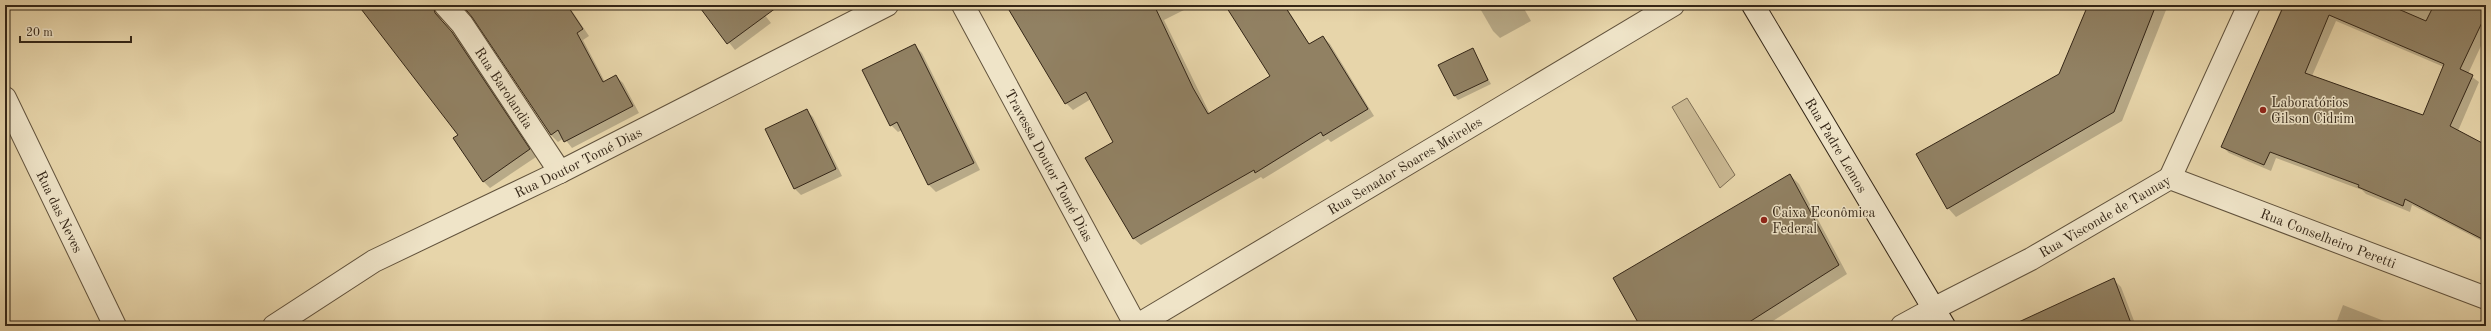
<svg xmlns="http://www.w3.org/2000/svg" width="2491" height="331" font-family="'Old Standard TT',serif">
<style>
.green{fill:#c9b791;stroke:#7e6e54}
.shadow{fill:#0003;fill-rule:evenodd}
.building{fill:#918163;stroke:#342617;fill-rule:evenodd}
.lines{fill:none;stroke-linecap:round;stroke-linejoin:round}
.minor-casing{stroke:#61523c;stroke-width:24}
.tertiary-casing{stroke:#61523c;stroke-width:24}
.secondary-casing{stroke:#342617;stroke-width:24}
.minor{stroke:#efe4c8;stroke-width:22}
.tertiary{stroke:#efe4c8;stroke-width:22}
.secondary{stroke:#efe4c8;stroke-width:22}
.poi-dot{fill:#8f2418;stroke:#efe4c8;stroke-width:1.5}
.labels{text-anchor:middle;stroke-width:3;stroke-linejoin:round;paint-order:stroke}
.street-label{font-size:14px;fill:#342617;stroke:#efe4c8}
.poi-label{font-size:14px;fill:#342617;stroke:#efe4c8;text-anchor:start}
</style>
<rect width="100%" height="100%" fill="#e7d5aa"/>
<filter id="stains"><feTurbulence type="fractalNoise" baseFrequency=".005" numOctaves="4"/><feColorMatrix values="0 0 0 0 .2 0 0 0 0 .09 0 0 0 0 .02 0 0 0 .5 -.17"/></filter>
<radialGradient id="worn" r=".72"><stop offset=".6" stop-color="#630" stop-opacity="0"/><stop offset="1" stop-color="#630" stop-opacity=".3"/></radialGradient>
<path class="green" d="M1687,98L1735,175L1720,188L1672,107Z"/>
<g class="shadow">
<path d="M360,5H442L440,9L442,21L459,40L536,157L490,188L483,181L459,135Z"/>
<path d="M462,5H568L589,36L583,40L605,82L616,76L623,83L639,113L572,148L564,138L558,142L551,135L472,15Z"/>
<path d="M699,5H757L771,23L735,50Z"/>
<path d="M1007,5H1194L1164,20L1210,114L1271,76L1226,5H1285L1310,45L1323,37L1330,44L1374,116L1331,142L1328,139L1263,179L1261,177L1141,245L1134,239L1087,159L1114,142L1091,99L1073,110L1066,103Z"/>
<path d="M1478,5H1522L1531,21L1500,38L1493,31Z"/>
<path d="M2089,5H2168L2122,121L1956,217L1948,208L2060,74Z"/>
<path d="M2283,5H2486V35L2468,74L2479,82L2458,131L2486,146V243L2412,205L2410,212L2366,194L2362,190L2276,158L2271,171L2229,153L2223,147ZM2336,21L2444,67L2423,116L2312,76Z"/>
<path d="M915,46L922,53L980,170L936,192L929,185L902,130L898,132L891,125Z"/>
<path d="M1472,49L1491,84L1458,100L1454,95Z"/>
<path d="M806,110L813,117L842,176L801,195L794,188Z"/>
<path d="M1790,175L1799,184L1847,274L1765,326H1641Z"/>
<path d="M2113,279L2121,287L2136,326H2058Z"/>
<path d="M2343,305L2397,326H2335Z"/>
</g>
<g class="building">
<path d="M358,5H433L435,13L452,32L530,149L483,182L453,138L458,135Z"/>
<path d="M462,5H567L583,29L577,33L603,82L616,75L633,106L564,142L558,130L551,135L472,17Z"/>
<path d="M698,5H780L727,44Z"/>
<path d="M1006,5H1154L1193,88L1208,114L1270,76L1225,5H1284L1309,44L1323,36L1368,109L1323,136L1321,132L1255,173L1254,170L1133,239L1085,158L1113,142L1086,92L1065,104Z"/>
<path d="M2088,5H2156L2114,112L1947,209L1916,154L2059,74Z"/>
<path d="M2284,5H2389L2426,21L2434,5H2486V14L2460,69L2473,75L2450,126L2486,145V241L2405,199L2403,206L2358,187L2359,185L2270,152L2264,165L2221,147ZM2329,15L2444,64L2423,115L2305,73Z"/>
<path d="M915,44L974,163L928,185L897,122L890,126L862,70Z"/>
<path d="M1473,48L1488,80L1454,96L1438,65Z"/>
<path d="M807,109L836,169L794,189L765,129Z"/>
<path d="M1790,174L1839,265L1743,326H1640L1613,278Z"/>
<path d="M2114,278L2132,326H2010Z"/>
</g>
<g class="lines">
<defs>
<g id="minor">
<path id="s1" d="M445,5L462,24L560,172"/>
<path id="s2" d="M963,5L1136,326"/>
<path id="s3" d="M5,98L115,326"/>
<path d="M2170,178L2249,5"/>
<path id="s4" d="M274,326L374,261L560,172L887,5"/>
<path id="s5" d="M1136,326L1673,5"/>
<path d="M1902,326L1935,308"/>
</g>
<g id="tertiary">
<path id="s6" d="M1935,308L2031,259L2170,178L2486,298"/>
</g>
<g id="secondary">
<path id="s7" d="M1753,5L1944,326"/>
</g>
</defs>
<use href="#minor" class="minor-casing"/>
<use href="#tertiary" class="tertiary-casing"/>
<use href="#secondary" class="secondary-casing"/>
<use href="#minor" class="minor"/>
<use href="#tertiary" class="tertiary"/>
<use href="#secondary" class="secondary"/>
</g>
<g class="poi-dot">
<circle cx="2263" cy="110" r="4"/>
<circle cx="1764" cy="220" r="4"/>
</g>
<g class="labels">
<g class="street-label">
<text dy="5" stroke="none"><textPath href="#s1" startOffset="102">Rua Barolandia</textPath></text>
<text dy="5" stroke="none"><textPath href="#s7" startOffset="163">Rua Padre Lemos</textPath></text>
<text dy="5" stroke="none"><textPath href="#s4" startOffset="346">Rua Doutor Tomé Dias</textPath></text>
<text dy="5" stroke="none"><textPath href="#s5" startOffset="313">Rua Senador Soares Meireles</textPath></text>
<text dy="5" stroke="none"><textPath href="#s2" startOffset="182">Travessa Doutor Tomé Dias</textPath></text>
<text dy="5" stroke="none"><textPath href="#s3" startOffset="126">Rua das Neves</textPath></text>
<text dy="5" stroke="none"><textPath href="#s6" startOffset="193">Rua Visconde de Taunay</textPath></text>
<text dy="5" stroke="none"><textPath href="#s6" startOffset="438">Rua Conselheiro Peretti</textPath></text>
</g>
<g class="poi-label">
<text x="2271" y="107">Laboratórios<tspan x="2271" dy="16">Gilson Cidrim</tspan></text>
<text x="1772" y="217">Caixa Econômica<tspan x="1772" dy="16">Federal</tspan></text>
</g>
</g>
<rect width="2491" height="331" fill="none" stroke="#e7d5aa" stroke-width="20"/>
<rect x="6" y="6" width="2479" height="319" fill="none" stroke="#342617" stroke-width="2"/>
<rect x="10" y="10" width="2471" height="311" fill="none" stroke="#342617"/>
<path d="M20 36v6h111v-6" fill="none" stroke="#342617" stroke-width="2"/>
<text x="26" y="36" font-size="12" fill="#342617" stroke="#efe4c8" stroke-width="3" paint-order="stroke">20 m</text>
<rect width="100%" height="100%" filter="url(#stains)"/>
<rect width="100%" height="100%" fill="url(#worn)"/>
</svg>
